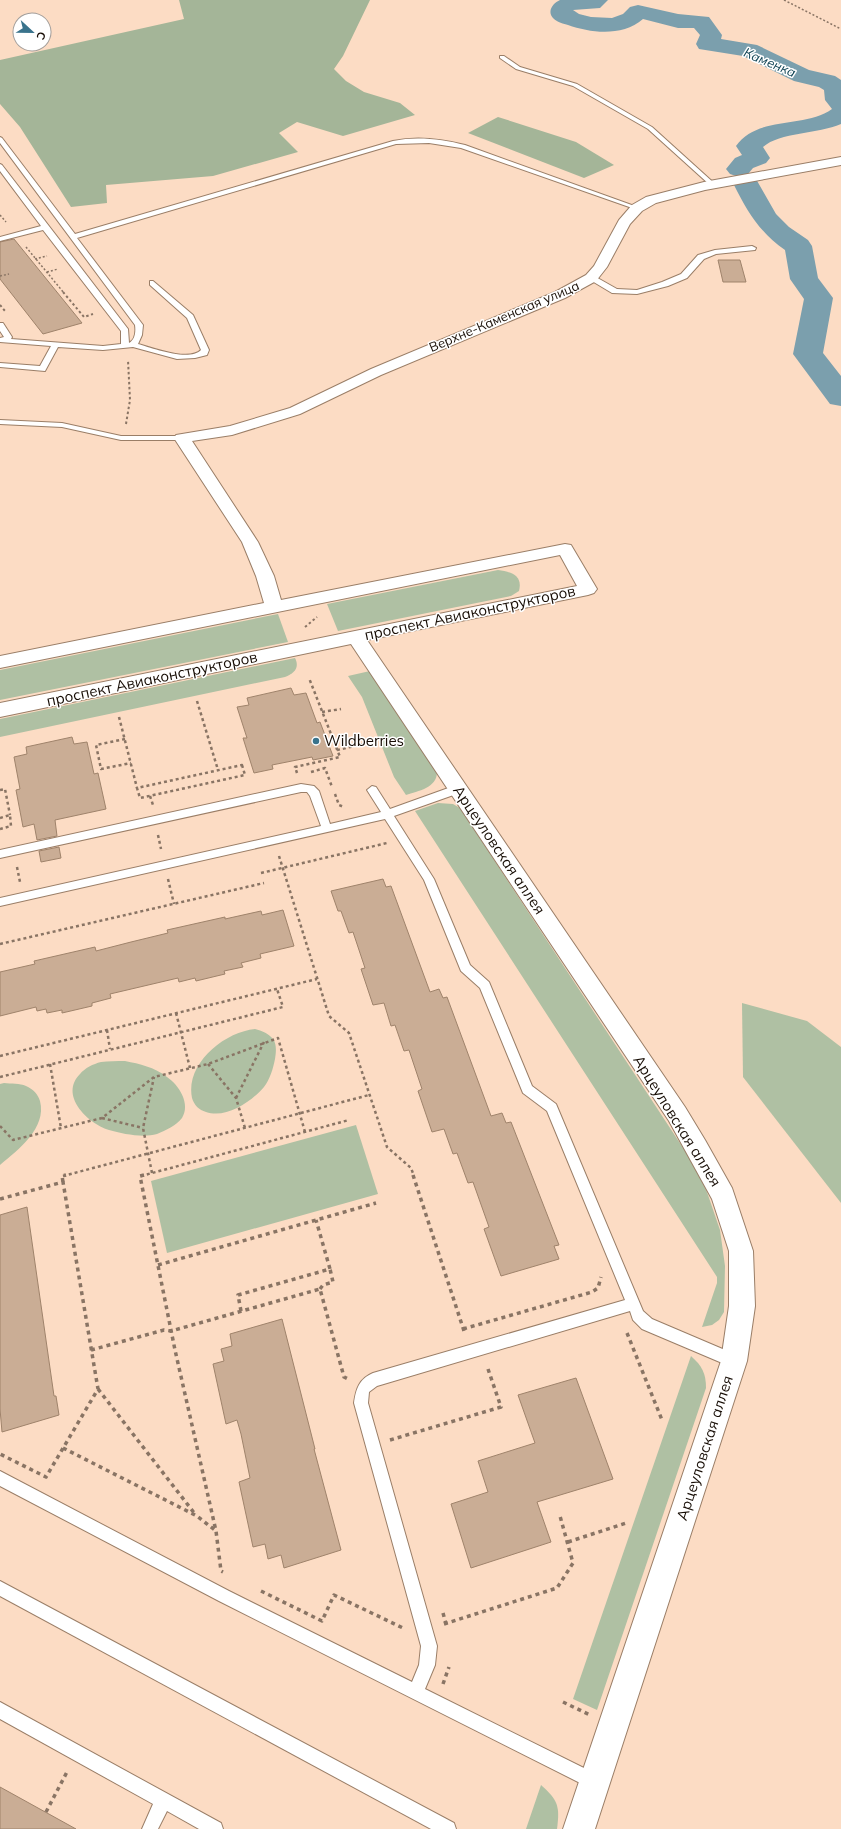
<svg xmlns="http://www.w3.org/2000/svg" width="841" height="1829" font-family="Mulish,sans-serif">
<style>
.green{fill:#afc0a3}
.forest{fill:#a4b598}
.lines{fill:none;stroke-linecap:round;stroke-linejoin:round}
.river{fill:#7b9fad;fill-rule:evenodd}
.building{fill:#caad95;stroke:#9f836b}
.service-casing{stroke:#9a7e67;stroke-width:2}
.minor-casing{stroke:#9a7e67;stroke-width:2}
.path-far3{stroke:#897464;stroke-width:1.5;stroke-dasharray:2 2;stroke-linecap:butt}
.path-far2{stroke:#897464;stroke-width:2;stroke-dasharray:2.5 2.5;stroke-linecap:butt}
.path-far1{stroke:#897464;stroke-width:2.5;stroke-dasharray:3 3;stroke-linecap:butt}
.path{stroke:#897464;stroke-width:3.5;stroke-dasharray:4 4;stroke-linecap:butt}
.service{fill:#fff;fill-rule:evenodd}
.minor{fill:#fff;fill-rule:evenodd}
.poi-dot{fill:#39738c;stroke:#fff;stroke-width:1.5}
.labels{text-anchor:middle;stroke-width:3;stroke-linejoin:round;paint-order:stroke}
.far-water-label{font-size:13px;font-style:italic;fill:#104455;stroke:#fff}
.far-street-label{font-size:13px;fill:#170d05;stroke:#fff}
.street-label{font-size:15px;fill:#170d05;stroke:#fff}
.poi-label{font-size:15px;fill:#170d05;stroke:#fff;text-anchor:start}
</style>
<rect width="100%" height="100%" fill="#fcdcc4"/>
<g class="green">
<path d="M498,570C511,572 523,575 519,591L511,596L338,631L327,604Z"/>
<path d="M278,614L288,642L0,700V670Z"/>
<path d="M295,658C300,668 294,673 285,677L0,737V719Z"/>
<path d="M370,671L437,772C437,788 418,791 406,795L394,777L362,697L348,676Z"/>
<path d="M438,803L453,804L460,808L693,1163L707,1192L720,1230L725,1266L724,1312L719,1320L712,1325L702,1327L717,1283V1277L415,811Z"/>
<path d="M742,1003L807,1021L841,1047V1203L743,1077Z"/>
<path d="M255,1029C262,1031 268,1033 273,1039C277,1044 276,1053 275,1059C273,1069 270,1079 264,1087C251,1102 226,1119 206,1112C199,1110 194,1105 192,1098C185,1064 224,1032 255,1029Z"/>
<path d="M125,1061C140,1064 154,1067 167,1077C179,1085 191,1104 182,1118C176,1126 166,1130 157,1134C143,1138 123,1134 109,1130C87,1123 59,1095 80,1074C85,1068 93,1064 101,1062C108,1061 117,1061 125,1061Z"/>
<path d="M4,1083C11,1084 20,1083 26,1086C33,1089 38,1094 40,1101C47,1128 18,1150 0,1165V1084Z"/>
<path d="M356,1125L378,1194L167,1253L151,1181Z"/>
<path d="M691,1356C702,1366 706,1373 706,1388L597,1710L573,1699Z"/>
<path d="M541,1785C558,1800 560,1806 557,1829H526Z"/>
</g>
<g class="forest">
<path d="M179,0H370L343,56L334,69L346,81L364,92L400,103L415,115L343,136L297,122L279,133L298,152L213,176L106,185L107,203L71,207L20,127L0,104V60L184,19Z"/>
<path d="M498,117L576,142L614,165L584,178L468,133Z"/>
</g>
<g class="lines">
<g class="river">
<path d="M560,0H608L600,8L573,10L579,14L591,17L612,18L623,14L630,7L638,5L678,14L709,17L722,35L721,39L757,45L809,70L835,76L841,80V124C818,134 780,132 763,147L770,158L766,163L753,168L748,174L739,177L730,174L726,169L735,158L742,155L736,146C758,115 804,129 832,109L825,100L824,90L819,87L794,81L743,56L699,49L696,44L700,35L694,28H678L643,19C622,37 591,33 568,25C564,24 557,22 554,19C546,12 553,3 560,0Z"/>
<path d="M747,177L756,179L776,214L789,227L808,240L812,246L818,278L833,298L823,353L841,376V406L830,404L793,354L804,299L790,279L785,250C760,233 747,211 734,185L738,179Z"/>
</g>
</g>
<g class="building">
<path d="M14,239L82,323L43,334L0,279V242Z"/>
<path d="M718,260H740L746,282H723Z"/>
<path d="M291,688L294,695L306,693L317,723L320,722L333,756L313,760L312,757L272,765L273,769L254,773L243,738H247L237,707L249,705L247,698Z"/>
<path d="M72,737L74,744L87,742L94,774L98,773L106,809L55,820L57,836L37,840L34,824L23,827L16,790L20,789L14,757L27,754L26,747Z"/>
<path d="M59,847L61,858L41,862L39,851Z"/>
<path d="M383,879L386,887L391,886L430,992L439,989L443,998L447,997L491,1116L502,1113L506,1123L511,1122L559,1245L554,1246L559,1259L501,1276L484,1229L489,1227L473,1182L468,1183L457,1153L453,1154L444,1129L432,1132L418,1091L422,1089L409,1050L404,1051L395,1025L391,1026L384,1003L373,1005L361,969L365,968L353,932L349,933L341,911H338L331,891Z"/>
<path d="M283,910L294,946L260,954L261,958L241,963L243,967L224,971L225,974L196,981L195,978L179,982L178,978L110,994L111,998L92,1003V1006L62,1013V1010L47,1013L46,1009L37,1011L36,1007L0,1016V972L35,964L34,961L95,947L96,951L131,942L168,933L167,930L225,917V919L261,911L262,915Z"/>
<path d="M27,1207L54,1396H56L59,1415L2,1432L0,1409V1215Z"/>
<path d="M282,1319L315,1449H314L341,1550L284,1568L281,1555L268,1559L265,1544L253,1547L239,1482L250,1478L241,1434L237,1420L226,1424L213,1364L224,1361L221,1349L232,1346L230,1334Z"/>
<path d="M576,1378L613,1479L537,1502L551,1542L471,1568L451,1504L488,1492L478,1461L535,1443L518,1395Z"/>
<path d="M0,1787L76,1829H0Z"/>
</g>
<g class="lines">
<defs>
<g id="service">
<path d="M500,56H504L520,67L577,84L652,127L715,184L710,185L648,129L573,86L516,69L500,58Z"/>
<path d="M0,137L2,138L75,234L393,141C416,136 442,139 465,145L640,208L635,209L461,148L429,143L396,144L77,238L143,325L142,335L138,344C152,348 189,362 201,350L187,318L150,285V281H153L193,315L209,350L207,355L195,358L177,359L133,347L103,350L58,347L45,371L0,367V363L40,366L51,346L0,342V338L4,337L0,331V323H3L12,337L11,339L103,346L121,344V331L43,230L0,241V237L41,226L0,171V164L2,165L128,329L129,343C135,340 136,332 135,325L0,143Z"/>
<path d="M752,246L756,248L755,250L716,254L704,259L687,278L668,286L637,294L612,293L587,278L594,276L617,289L637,290L662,282L681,274L698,255L715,250Z"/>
<path d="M0,420L62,423L121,436H182L186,438L182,440H121L62,427L0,424Z"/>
<path d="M301,784L314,786L319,791L330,824L381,812L367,790L372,786L376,787L390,809L454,786H462L463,789L462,792L394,816L434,879L470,965L489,982L532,1086L556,1104L643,1311L652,1319L739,1356L741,1361L739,1366L734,1368L642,1329L633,1320L630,1311L377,1386L369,1392L368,1403L437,1646L435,1665L425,1689L600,1776L602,1782L600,1788L594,1790L219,1601L0,1486V1471L229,1591L412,1682L419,1665L421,1646L354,1403C356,1389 359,1379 373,1373L625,1300L547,1111L523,1093L480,988L461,971L424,880L385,819L0,906V898L321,826L310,796L307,792H301L0,858V850Z"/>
<path d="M0,1581L454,1823L456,1829H431L0,1596Z"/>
<path d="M0,1702L221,1823L223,1829H199L167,1811L158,1829H142L153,1804L0,1719Z"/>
</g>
<path id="minor" d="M841,157V165L705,190L656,203L642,211L630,224L607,267L596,281L565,298L381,375L300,414L232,435L192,441L258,542L274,576L281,600L565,544L571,545L597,589L594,593L588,595L367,640L685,1107L705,1140L732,1188L753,1251L755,1306L747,1361L595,1829H563L721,1361L729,1306V1251L712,1199L669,1121L351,644L0,717V703L577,586L560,555L0,668V656L264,603L256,576L242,542L174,438L176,435L230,426L290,408L371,369L555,292L586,275L594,266L619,220L632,205L646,197L704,182Z"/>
</defs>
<use href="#service" class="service-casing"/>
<use href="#minor" class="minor-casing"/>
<g class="path-far3">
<path d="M784,0L841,29"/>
<path d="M0,215L6,222"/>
<path d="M26,247L64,293"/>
<path d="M35,259L47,256"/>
<path d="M47,272L58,269"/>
<path d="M0,276L9,274"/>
</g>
<g class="path-far2">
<path d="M63,292L84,317L93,314"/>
<path d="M0,305L5,311"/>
<path d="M126,424L130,400L128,360"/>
<path d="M305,627L317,617"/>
</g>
<g class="path-far1">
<path d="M197,701L218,770"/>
<path d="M322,712L341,709"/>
<path d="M119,717L137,788"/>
<path d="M125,739L96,745L101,769L131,763"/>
<path d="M337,750L364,744"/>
<path d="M242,765L245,775L140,798L137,788Z"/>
<path d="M311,772L325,768L332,787"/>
<path d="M297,773L295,767L340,757L309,678"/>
<path d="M0,790L5,789L10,815"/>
<path d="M335,794L339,805L344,807"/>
<path d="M150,796L153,805"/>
<path d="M0,818L10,815L11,826L0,829"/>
<path d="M158,835L161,849"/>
<path d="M279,856L329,1016L349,1033L387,1147L411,1168L414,1176"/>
<path d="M17,867L20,882"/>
<path d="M261,873L387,843"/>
<path d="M168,879L174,904"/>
<path d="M0,944L264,883"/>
<path d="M176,1013L190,1068"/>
<path d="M107,1030L110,1049"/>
<path d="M0,1056L317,979"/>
<path d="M50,1064L61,1128"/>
<path d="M208,1064L236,1098L245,1128"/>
<path d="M0,1077L283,1007L277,989"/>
<path d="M236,1098L264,1042"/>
<path d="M102,1118L143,1128"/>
<path d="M0,1126L13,1140L102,1118L154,1077L208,1064L278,1038L305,1132"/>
<path d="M152,1173L143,1128L154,1077"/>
<path d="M63,1176L369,1095"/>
<path d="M141,1176L349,1120"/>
</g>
<g class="path">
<path d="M144,1175L140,1176L175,1350L216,1531L221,1571L223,1572"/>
<path d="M413,1175L465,1334"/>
<path d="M63,1182L62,1176L66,1175"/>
<path d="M0,1199L63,1182L98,1389L46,1477L0,1454"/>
<path d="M158,1265L376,1203"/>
<path d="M320,1289L323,1285L333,1282L330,1269"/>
<path d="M241,1311L238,1295L330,1269L316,1220"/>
<path d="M463,1329L592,1292L598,1288L601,1277"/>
<path d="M627,1333L662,1420"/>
<path d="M91,1350L164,1330L171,1331L320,1289L344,1377L348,1379"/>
<path d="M98,1389L195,1514"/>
<path d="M390,1440L501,1407L487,1366"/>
<path d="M63,1448L197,1516L216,1531"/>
<path d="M568,1542L626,1523"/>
<path d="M261,1591L322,1621L334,1595L403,1628"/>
<path d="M443,1613L446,1624"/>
<path d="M444,1624L557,1588L573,1563L560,1516"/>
<path d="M443,1684L449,1667"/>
<path d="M563,1702L590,1715"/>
<path d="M46,1812L68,1770"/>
</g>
<use href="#service" class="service"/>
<use href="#minor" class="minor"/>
</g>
<circle class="poi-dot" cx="316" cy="741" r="4"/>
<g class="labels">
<g class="far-water-label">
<text transform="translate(770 62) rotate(23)" y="5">Каменка</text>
</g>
<g class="far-street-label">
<text transform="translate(504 316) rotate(-23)" y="5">Верхне-Каменская улица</text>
</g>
<g class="street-label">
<text transform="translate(470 613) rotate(-12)" y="5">проспект Авиаконструкторов</text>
<text transform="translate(152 679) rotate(-12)" y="5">проспект Авиаконструкторов</text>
<text transform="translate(499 850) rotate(56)" y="5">Арцеуловская аллея</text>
<text transform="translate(677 1121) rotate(58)" y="5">Арцеуловская аллея</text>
<text transform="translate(705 1448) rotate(-72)" y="5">Арцеуловская аллея</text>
</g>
<g class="poi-label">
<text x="324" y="746">Wildberries</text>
</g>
</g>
<g transform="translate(32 32) rotate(112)"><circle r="19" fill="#ffffff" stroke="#a29e9b"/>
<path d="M0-3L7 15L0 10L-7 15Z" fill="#39738c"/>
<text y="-6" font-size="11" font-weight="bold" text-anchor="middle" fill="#170d05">С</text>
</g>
</svg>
